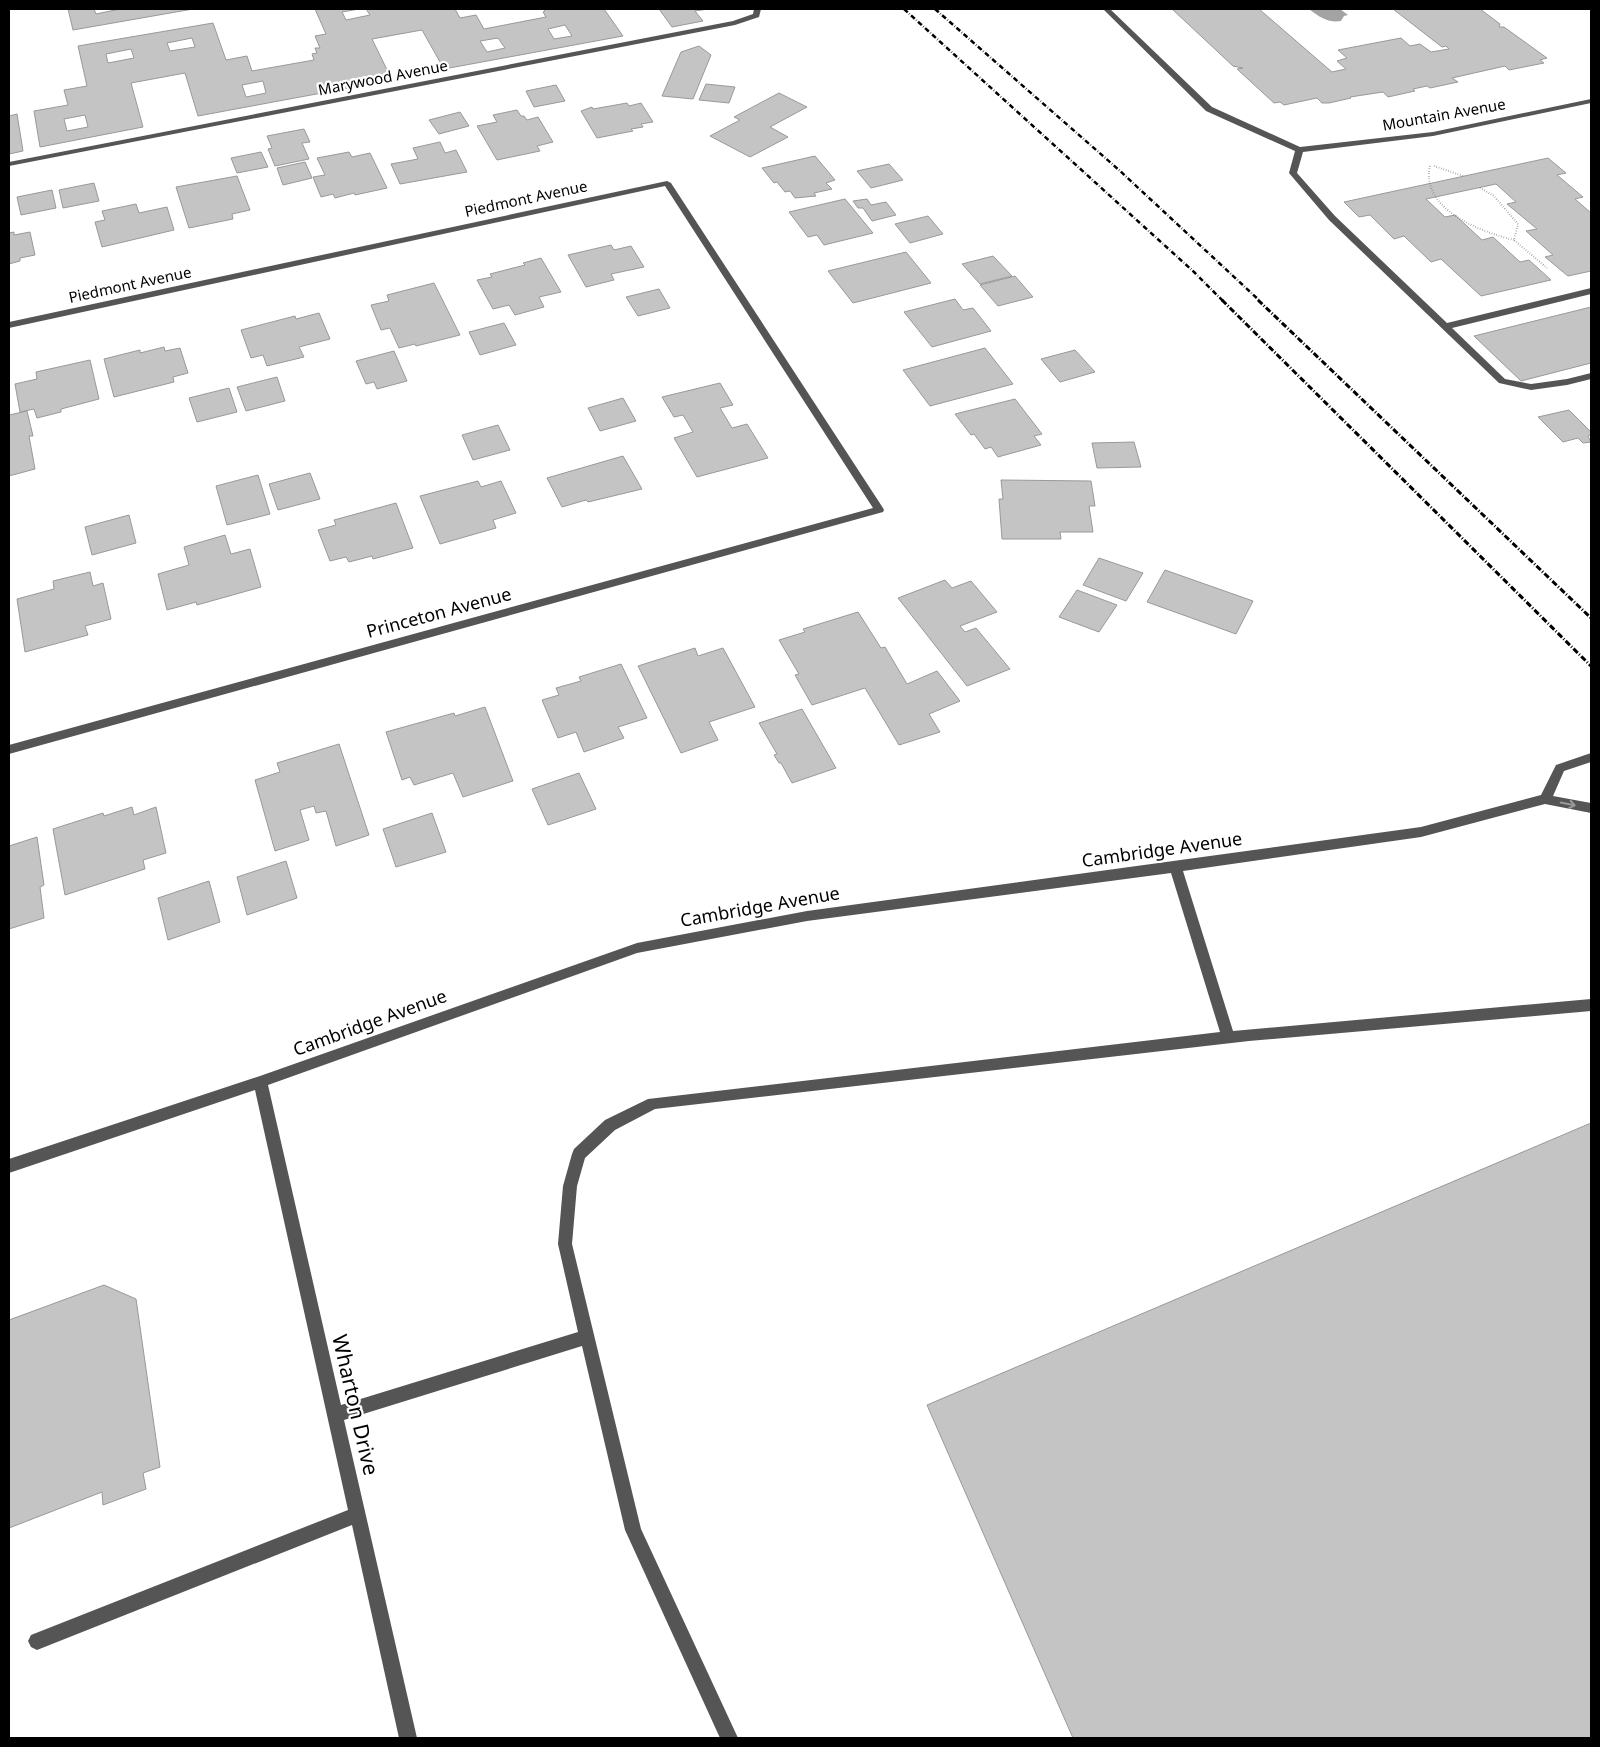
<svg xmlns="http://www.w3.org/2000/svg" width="1600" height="1747" font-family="'Noto Sans',sans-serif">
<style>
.water{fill:#a3a3a3}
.building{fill:#c4c4c4;stroke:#999;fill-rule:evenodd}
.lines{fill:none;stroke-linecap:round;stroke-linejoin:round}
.path{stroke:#777;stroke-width:2;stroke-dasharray:0.5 2;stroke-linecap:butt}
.minor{fill:#555;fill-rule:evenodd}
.rail-far1{stroke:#000;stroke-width:2.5;stroke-dasharray:5 2 0.5 2;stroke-linecap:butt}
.rail{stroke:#000;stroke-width:3;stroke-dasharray:6 2 1 2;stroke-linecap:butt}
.oneway{stroke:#999}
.labels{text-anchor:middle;stroke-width:4.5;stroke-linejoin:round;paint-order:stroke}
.far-street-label{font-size:15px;fill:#000;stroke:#fff}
.street-label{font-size:18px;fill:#000;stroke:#fff}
.near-street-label{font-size:21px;fill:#000;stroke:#fff}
</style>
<rect width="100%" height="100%" fill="#fff"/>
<path class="water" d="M1309,9H1340L1348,15L1344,16L1341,21C1328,23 1319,17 1309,9Z"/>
<g class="building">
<path d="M68,9H94L96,14L120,9H193L73,30Z"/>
<path d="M315,9H359L342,12L346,20L370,15L366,9H455L460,18L476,15L484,29L546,17L543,12L545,11L544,9H604L623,36L444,69L422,30L372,39L392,80L198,116L185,73L131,83L143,127L40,147L34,111L68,105L64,90L87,86L78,46L213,23L226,60L247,56L252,71L314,60L312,54L317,53L315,48H320L315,36L326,34ZM565,25L572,36L554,39L548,29ZM192,38L195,47L170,51L167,43ZM498,38L505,48L487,52L480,41ZM131,49L134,58L108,63L106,54ZM263,81L266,93L246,97L242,85ZM85,115L88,127L67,131L64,119Z"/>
<path d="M659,9H708L695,11L703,21L672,27Z"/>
<path d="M1172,9H1259L1332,72L1346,69L1337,61L1347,58L1338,50L1401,38L1410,46L1420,44L1431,52L1449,49L1446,46L1442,47L1393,9H1480L1500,24L1499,27H1504L1547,58L1540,60L1544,63L1509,70L1505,66L1452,78L1458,82L1430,88L1427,86L1413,89L1415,91L1388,97L1383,92L1350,97L1351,98L1329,103H1322L1317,98L1284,105L1280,102L1274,103L1237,69L1243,68L1233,66Z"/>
<path d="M699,46L711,55L693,99L662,96L681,52Z"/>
<path d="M706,84L735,87L729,103L699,100Z"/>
<path d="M556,85L565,101L534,107L526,91Z"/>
<path d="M779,93L807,107L770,127L788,137L750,157L710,136L740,120L734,117Z"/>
<path d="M627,103L629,106L641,103L653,122L641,124L643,127L631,129L633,131L597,138L581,111L592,107L593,109Z"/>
<path d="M517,110L521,116H524L527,120L538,117L553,142L537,146L540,151L497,160L477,126L497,122L493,115Z"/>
<path d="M460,112L469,126L439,134L429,120Z"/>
<path d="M17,114L23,151L9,154V116Z"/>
<path d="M304,129L310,142L302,143L309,159L275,166L268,149L272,148L267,136Z"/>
<path d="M440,142L445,153L456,150L467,172L400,184L391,164L418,159L413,148Z"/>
<path d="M261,152L268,167L237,173L231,158Z"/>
<path d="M349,152L352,157L370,153L387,188L355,195L354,193L335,198L333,194L321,197L313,177L325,175L317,158Z"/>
<path d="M815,156L835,180L826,183L832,189L814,193L816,196L795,198L790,191L785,192L777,182L774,183L762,168Z"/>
<path d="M1548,158L1566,173L1557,175L1583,197L1575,199L1591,213V271L1568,276L1545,257L1553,255L1526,231L1537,229L1507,204L1516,202L1496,184L1426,199L1445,217L1455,215L1482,240L1493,237L1520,262L1529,260L1551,280L1481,296L1441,259L1431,262L1404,236L1394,239L1370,215L1359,217L1344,202Z"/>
<path d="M305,162L312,178L283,185L277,168Z"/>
<path d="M889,164L903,180L871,188L857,171Z"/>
<path d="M237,176L250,210L232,214L233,219L189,228L176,187Z"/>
<path d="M94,183L99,201L63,208L59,190Z"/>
<path d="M52,190L56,208L21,215L17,197Z"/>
<path d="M845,199L873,233L824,245L817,235L808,237L789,212Z"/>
<path d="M867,199L871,205L886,202L896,215L872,221L863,208H858L853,201Z"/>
<path d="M136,204L139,213L167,207L174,230L102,247L95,222L105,220L102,211Z"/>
<path d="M928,216L943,234L910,243L895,224Z"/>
<path d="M14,232V235L30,232L35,255L20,258V261L9,264V233Z"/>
<path d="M611,245L614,250L631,246L644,267L611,274L614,280L586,287L568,255Z"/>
<path d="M906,252L931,283L853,303L828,271Z"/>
<path d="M993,256L1012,276L980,284L962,264Z"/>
<path d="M541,258L561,292L539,297L544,307L515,315L509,305L493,309L477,280L492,277L490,274L525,265L523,263Z"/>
<path d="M1015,276L1033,297L998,306L980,285Z"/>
<path d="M434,283L460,335L416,346L415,344L399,348L390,328L381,330L371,305L389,301L387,295Z"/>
<path d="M659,289L670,308L638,316L626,297Z"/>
<path d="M955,299L963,310L973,308L991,331L932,347L904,312Z"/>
<path d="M1591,307V363L1521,381L1474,336Z"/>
<path d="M319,313L330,339L299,347L304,357L267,366L263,355L251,358L241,330L295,316L296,319Z"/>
<path d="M504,323L516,345L480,355L469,332Z"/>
<path d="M164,347L165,351L180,348L188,373L173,377L174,382L114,397L104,359L140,350V353Z"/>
<path d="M985,348L1013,384L930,406L903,370Z"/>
<path d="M1075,350L1095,372L1060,382L1041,359Z"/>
<path d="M394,351L407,381L377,389L374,382L366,384L356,361Z"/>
<path d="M90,360L99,399L61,409V412L37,418L34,409L20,412L15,384L37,379L36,372Z"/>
<path d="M277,377L285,401L246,411L237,387Z"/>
<path d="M720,383L733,405L720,408L732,428L747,424L768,458L697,477L674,438L693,432L683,415L674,417L662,397Z"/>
<path d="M229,388L237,412L197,422L189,398Z"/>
<path d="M623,398L636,421L600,431L588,408Z"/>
<path d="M1015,399L1042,434L1034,436L1041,445L998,457L991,447L985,449L974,434L971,435L955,414Z"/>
<path d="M1569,410L1591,432V435L1588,436L1591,442L1583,443L1578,438L1563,442L1538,417Z"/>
<path d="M27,411L33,436H29L35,469L9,476V415Z"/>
<path d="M498,425L510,450L473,460L462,435Z"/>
<path d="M1134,442L1141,467L1097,468L1092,443Z"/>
<path d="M623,456L642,489L588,502L586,500L562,507L547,478Z"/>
<path d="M310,473L320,499L278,510L269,484Z"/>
<path d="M258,475L270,514L227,525L216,486Z"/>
<path d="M1001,480L1091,481L1095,506H1089L1093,532H1060L1061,539H1002L999,499H1003Z"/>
<path d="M478,481L481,487L501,481L516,513L493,520L496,528L440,544L420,496Z"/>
<path d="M396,503L413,548L373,559L372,556L349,562L346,557L330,561L318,530L336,525L334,520Z"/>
<path d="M129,515L136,543L92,555L85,527Z"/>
<path d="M225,535L231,554L250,549L261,587L197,605L196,602L167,610L158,574L189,565L184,547Z"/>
<path d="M1099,558L1143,573L1126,601L1083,585Z"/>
<path d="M1165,570L1253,601L1236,634L1147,602Z"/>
<path d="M90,572L93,586L103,583L111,619L85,626L88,635L25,652L17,599L54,589L53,581Z"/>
<path d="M945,580L952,588L971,581L997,612L960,626L965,632L976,628L1010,669L967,686L898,598Z"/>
<path d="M1077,590L1117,605L1099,632L1059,617Z"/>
<path d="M858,612L881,648L885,647L907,684L937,671L960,701L929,714L940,732L899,745L865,688L812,705L795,675L799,674L779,640L805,632L803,629Z"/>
<path d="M695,648L698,656L723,648L755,707L709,722L718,740L681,753L638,666Z"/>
<path d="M621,664L647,718L618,727L624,738L584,752L576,732L558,738L542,700L559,695L556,688L581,681L579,677Z"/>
<path d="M485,707L513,781L463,797L453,773L414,785L410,777L402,780L386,732L454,713L455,716Z"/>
<path d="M802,709L836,768L792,783L781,763H779L774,755L777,754L759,723Z"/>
<path d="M339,744L369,835L336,846L326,811L316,813L314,806L300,810L309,840L275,851L255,780L280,772L277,763Z"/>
<path d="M579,773L596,809L548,825L532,789Z"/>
<path d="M132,807L134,815L156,807L166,853L143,860L145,869L65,895L53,829L103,813L104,816Z"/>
<path d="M432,813L446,852L396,867L383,829Z"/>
<path d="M37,837L44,885L40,887L44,918L9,929V846Z"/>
<path d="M286,861L297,898L247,915L237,877Z"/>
<path d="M209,881L220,922L168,940L158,898Z"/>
<path d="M1591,1123V1738H1073L927,1405Z"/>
<path d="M104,1285L136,1299L160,1467L143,1473L146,1489L103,1505L102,1492L9,1528V1320Z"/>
</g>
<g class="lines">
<g class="path">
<path d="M1430,166C1420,209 1481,232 1514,240"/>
<path d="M1434,166L1463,176"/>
<path d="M1480,188L1494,196L1518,224L1514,240L1547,268"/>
</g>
<g class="minor">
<path d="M754,9H761L759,17L735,25L9,166V162L733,21L753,14Z"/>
<path d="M1103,9H1110L1212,107L1300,147L1433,132L1591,99V103L1433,136L1303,152L1297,173L1335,216L1447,323L1591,288V294L1452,328L1505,379L1531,384L1567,379L1591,373V379L1567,385L1531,390L1499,383L1329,220L1289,173L1295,151L1206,111Z"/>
<path d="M667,181L671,183L883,508L884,510L883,512L9,754V745L873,508L665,186L9,328V322Z"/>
<path d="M1591,753V762L1564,771L1553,796L1591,803V813L1545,804L1421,837L1183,871L1233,1031L1591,999V1011L1249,1041L655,1109L615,1130L585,1158L577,1186L572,1244L641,1529L738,1738H720L625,1530L582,1346L344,1420L417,1738H399L352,1525L37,1650L31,1647L28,1641L31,1635L348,1510L255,1090L9,1173V1159L260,1076L637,943L807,911L1421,827L1541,795L1556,765ZM1171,873L1220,1032L648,1099L605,1120L574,1149L572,1154L563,1186L558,1244L578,1332L341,1405L268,1085L637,953L807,921Z"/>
</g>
<g class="rail-far1">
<path d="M904,9L1194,272L1223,301"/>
<path d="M935,9L1119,170L1260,301"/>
</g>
<g class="rail">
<path d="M1222,300L1591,666"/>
<path d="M1258,300L1591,618"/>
</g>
</g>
<defs><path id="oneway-shaft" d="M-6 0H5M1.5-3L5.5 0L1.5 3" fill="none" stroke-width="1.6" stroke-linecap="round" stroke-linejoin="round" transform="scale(1.25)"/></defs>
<use class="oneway" href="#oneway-shaft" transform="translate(1568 804) rotate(12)"/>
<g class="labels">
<g class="far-street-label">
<text transform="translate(383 78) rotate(-11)" y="5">Marywood Avenue</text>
<text transform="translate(1444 115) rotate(-10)" y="5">Mountain Avenue</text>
<text transform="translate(526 199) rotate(-12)" y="5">Piedmont Avenue</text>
<text transform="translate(130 285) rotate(-12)" y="5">Piedmont Avenue</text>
</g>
<g class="street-label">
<text transform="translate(439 613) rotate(-15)" y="6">Princeton Avenue</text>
<text transform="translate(1162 850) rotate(-8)" y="6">Cambridge Avenue</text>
<text transform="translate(760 907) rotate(-10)" y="6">Cambridge Avenue</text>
<text transform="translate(370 1023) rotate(-20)" y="6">Cambridge Avenue</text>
</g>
<g class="near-street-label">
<text transform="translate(355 1405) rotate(77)" y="7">Wharton Drive</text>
</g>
</g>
<rect width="1600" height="1747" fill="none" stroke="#000000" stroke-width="20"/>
</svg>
